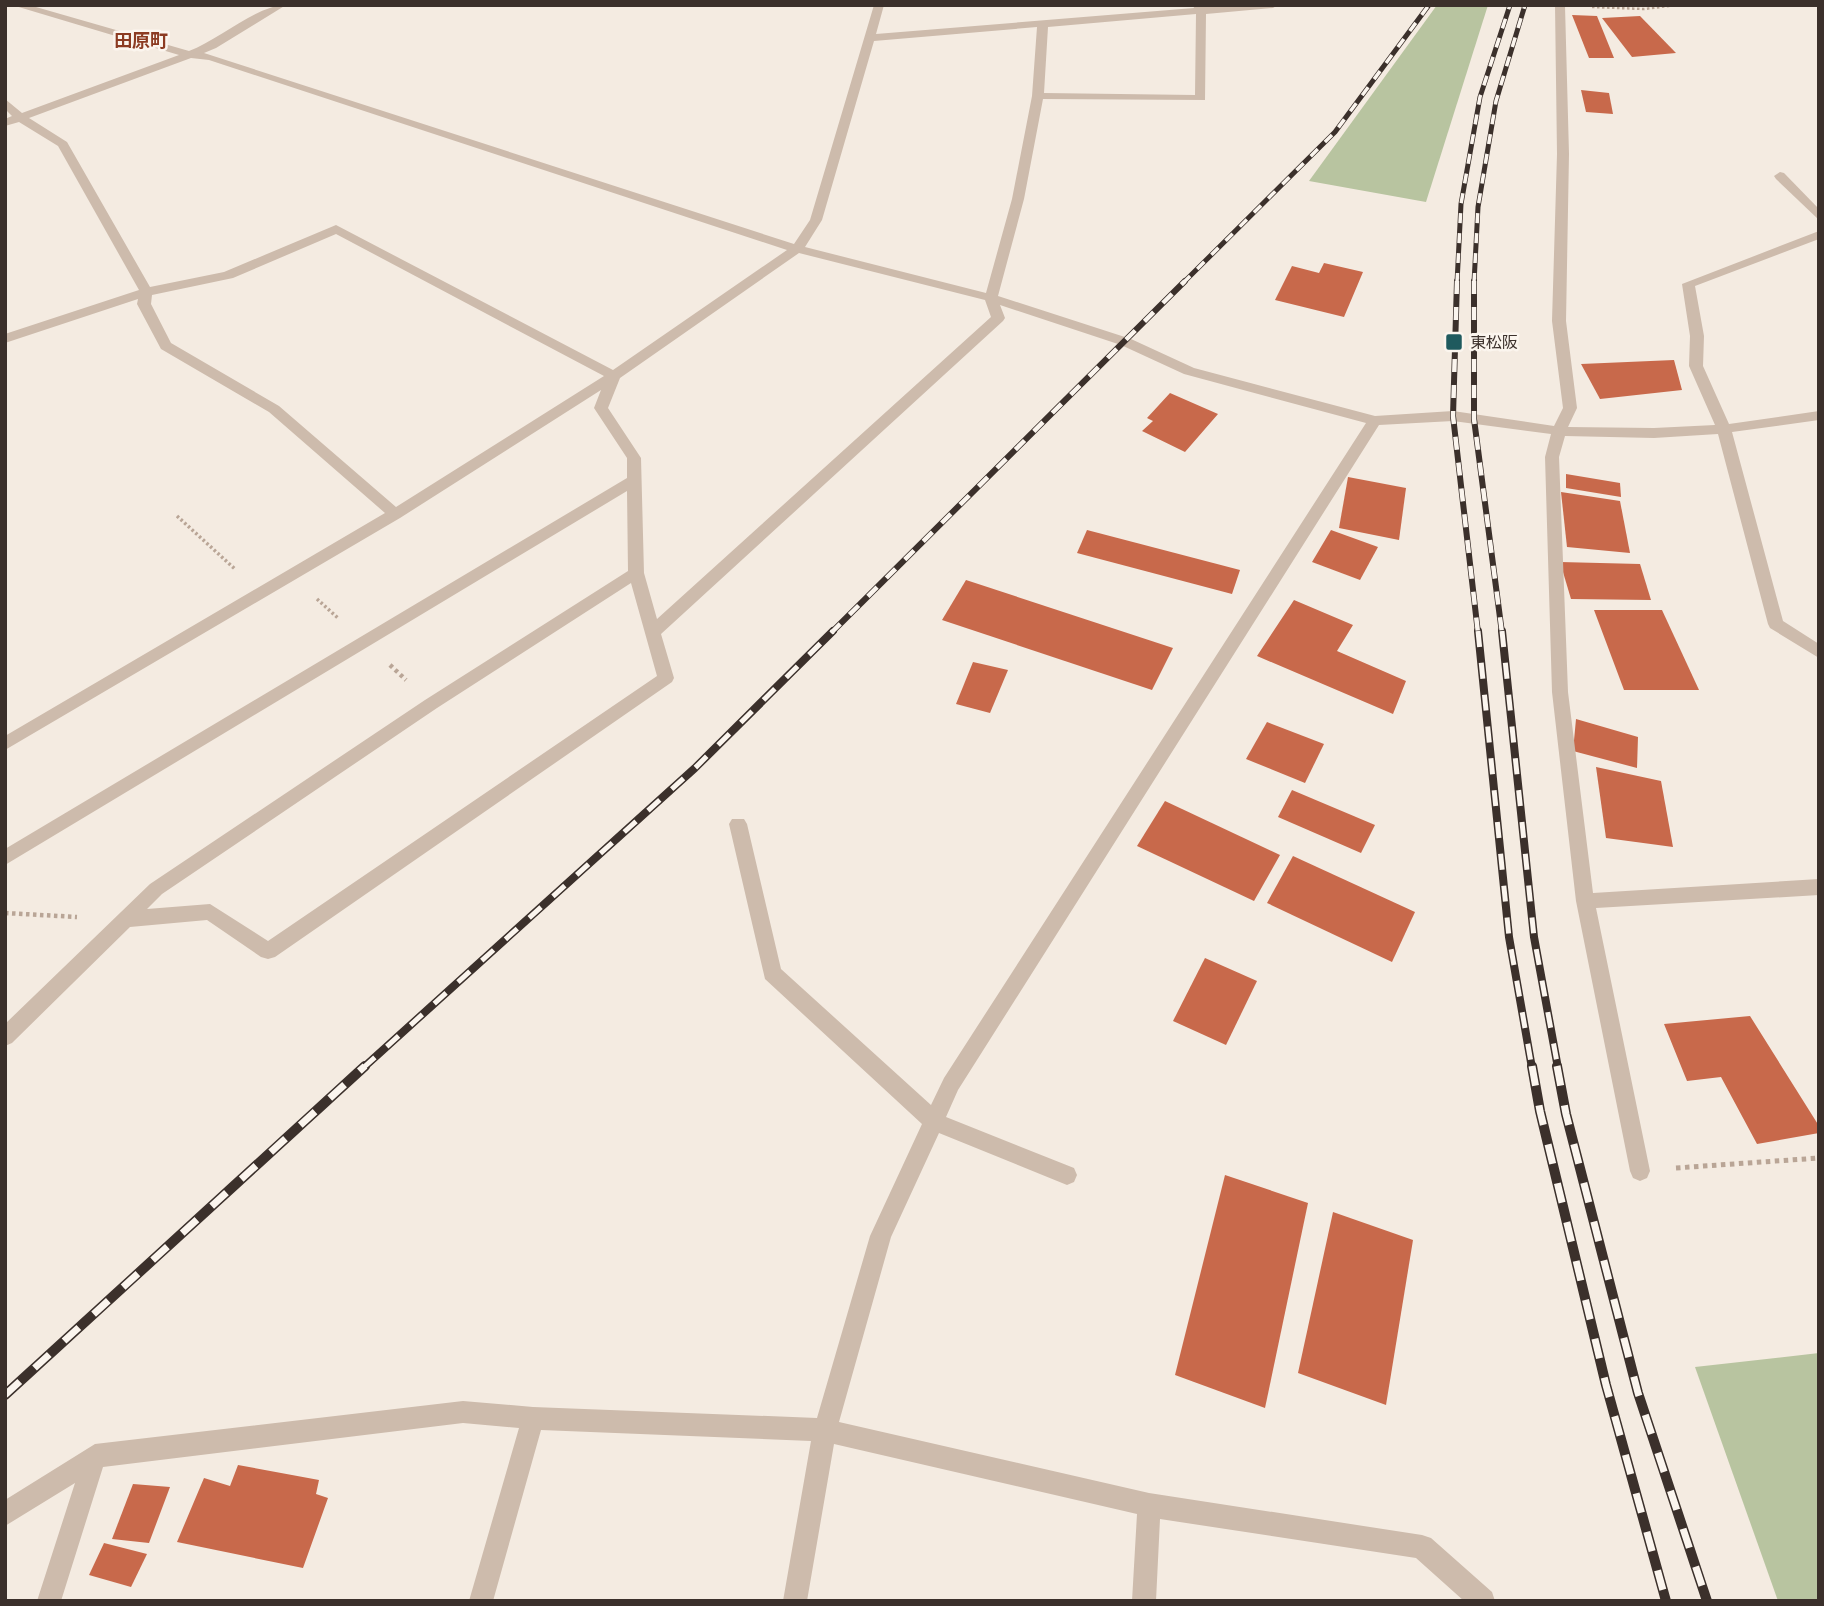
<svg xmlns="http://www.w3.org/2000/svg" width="1824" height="1606" font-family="Ubuntu,'Noto Sans JP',sans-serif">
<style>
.green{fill:#b8c4a0}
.building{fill:#c8694b}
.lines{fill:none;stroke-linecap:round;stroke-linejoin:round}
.path-far3{stroke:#b9a596;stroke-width:2.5;stroke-dasharray:2.5 2.5;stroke-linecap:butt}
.path-far2{stroke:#b9a596;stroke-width:3.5;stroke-dasharray:2.5 2.5;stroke-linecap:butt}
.path-far1{stroke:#b9a596;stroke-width:4.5;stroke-dasharray:3.5 3.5;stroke-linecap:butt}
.path{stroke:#b9a596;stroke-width:5;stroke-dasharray:4.5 4.5;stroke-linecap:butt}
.street{fill:#cdbbac;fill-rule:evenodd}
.rail-far3-casing{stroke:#3b302b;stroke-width:5}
.rail-far2-casing{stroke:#3b302b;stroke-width:6}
.rail-far1-casing{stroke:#3b302b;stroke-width:8}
.rail-casing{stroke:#3b302b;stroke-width:10}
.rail-far3{stroke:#fbf5ee;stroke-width:3.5;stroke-dasharray:10;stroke-linecap:butt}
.rail-far2{stroke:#fbf5ee;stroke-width:4.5;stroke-dasharray:13;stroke-linecap:butt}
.rail-far1{stroke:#fbf5ee;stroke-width:5;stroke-dasharray:16;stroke-linecap:butt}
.rail{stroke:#fbf5ee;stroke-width:7;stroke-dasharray:20;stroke-linecap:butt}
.poi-dot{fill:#1f5a5e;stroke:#fbf5ee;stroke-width:2.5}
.labels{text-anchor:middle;stroke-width:5;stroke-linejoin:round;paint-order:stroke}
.far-poi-label{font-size:16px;fill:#3b302b;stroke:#fbf5ee;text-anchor:start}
.far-quarter-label{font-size:18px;font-weight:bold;fill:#8c3b22;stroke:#fbf5ee}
</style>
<rect width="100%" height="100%" fill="#f4ebe1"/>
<g class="green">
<path d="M1437,5H1488L1426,202L1309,181Z"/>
<path d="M1819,1353V1601H1778L1695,1367Z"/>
</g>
<g class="building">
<path d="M1572,15L1597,16L1614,58H1589Z"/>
<path d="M1640,16L1676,53L1632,57L1602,18Z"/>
<path d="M1581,90L1609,93L1613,114L1586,112Z"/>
<path d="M1324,263L1363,272L1344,317L1275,300L1292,266L1319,273Z"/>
<path d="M1674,360L1682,390L1600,399L1581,364Z"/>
<path d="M1170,393L1218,414L1185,452L1142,431L1153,421L1147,418Z"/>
<path d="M1566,474L1620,483L1621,497L1566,488Z"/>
<path d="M1348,477L1406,488L1399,540L1339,528Z"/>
<path d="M1561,492L1620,501L1630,553L1567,547Z"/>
<path d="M1087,530L1240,570L1232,594L1077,553Z"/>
<path d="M1331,530L1378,547L1360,580L1312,562Z"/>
<path d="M1560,562L1640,564L1651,600L1571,599Z"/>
<path d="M966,580L1173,648L1152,690L942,620Z"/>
<path d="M1294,600L1353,625L1337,651L1406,681L1393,714L1257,656Z"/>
<path d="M1594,610H1662L1699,690H1624Z"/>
<path d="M973,662L1008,670L990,713L956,704Z"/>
<path d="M1576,719L1638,737L1637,768L1573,751Z"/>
<path d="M1267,722L1324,744L1305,783L1246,759Z"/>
<path d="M1596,767L1661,781L1673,847L1606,838Z"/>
<path d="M1292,790L1375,825L1361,853L1278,817Z"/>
<path d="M1165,801L1280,855L1254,901L1137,846Z"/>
<path d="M1293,856L1415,912L1392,962L1267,903Z"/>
<path d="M1205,958L1257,981L1226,1045L1173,1021Z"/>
<path d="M1750,1016L1819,1126V1133L1757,1144L1721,1077L1687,1081L1664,1024Z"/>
<path d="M1225,1175L1308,1203L1265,1408L1175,1375Z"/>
<path d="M1333,1212L1413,1240L1386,1405L1298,1373Z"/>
<path d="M238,1465L319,1480L316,1494L328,1498L303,1568L177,1542L204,1478L230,1486Z"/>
<path d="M133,1484L170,1487L149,1543L112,1539Z"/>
<path d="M104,1543L147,1554L131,1587L89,1575Z"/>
</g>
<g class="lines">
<path class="path-far3" d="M1592,7L1644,9L1677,5"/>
<g class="path-far2">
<path d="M177,516L236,570"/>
<path d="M317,599L339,619"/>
</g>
<g class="path-far1">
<path d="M390,665L406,680"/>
<path d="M5,913L77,917"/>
</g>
<path class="path" d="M1676,1168L1819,1158"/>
<g class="street">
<path d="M12,5H29L189,51C219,40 257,5 286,5L216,48L204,53L794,244L810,220L874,5H884L876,34L1194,8L1193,5L1204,7L1278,5L1273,8L1206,14L1205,100L1043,99L1024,199L998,296L1131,339L1194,368L1375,416L1453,411L1554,426L1563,408L1552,321L1557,154L1555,5L1565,6L1569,154L1566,321L1577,408L1568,427L1654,428L1715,425L1689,366L1690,336L1682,284L1819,231V239L1695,286L1704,336L1703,366L1729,424L1819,411V420L1732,432L1783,621L1819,644V658L1770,628L1768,624L1718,434L1654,438L1565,436L1559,457L1568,692L1593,893L1819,879V895L1596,908L1650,1171L1647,1178L1640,1181L1633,1178L1630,1171L1576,901L1552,692L1545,457L1551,434L1453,421L1379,425L958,1090L946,1117L1074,1168L1077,1175L1074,1182L1067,1185L939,1133L891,1237L839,1422L1149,1493L1422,1535L1431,1538L1492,1592L1495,1601H1464L1416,1558L1160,1519L1156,1601H1132L1137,1514L834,1444L807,1601H783L811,1441L541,1430L493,1601H469L519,1428L463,1423L103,1467L61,1601H37L75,1483L5,1526V1500L95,1444L463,1401L533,1407L817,1418L870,1236L922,1124L765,979L729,824L732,819H744L747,824L781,969L931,1105L944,1078L1366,423L1184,374L1121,345L1000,305L1005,318L1003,321L661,634L674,678L672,682L275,957L268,959L261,957L207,920L130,927L12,1043L5,1046V1024L150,884L425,700L628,571L627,491L5,865V849L627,478V458L594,408L601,390L400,518L5,750V736L385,513L269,412L161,349L137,304L138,299L5,343V334L139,290L58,146L19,122L5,126V119L12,116L5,109V99L22,113L179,55ZM1196,14L1195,95L1044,93L1048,27ZM1037,27L1032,96L1012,199L986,293L805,247L822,220L874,41ZM191,58L209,60L787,250L613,370L336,225L224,272L150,287L67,142L29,118ZM336,234L604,376L396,507L279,406L171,343L151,304L152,295L233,278ZM799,253L985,300L991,317L657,619L644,573L641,458L608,408L620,378ZM631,583L657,676L268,941L210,904L147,909L162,894L437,708Z"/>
<path d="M1780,172L1784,173L1819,209V220L1776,179L1774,176Z"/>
</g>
<defs>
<g id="rail-far3">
<path d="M1183,283L1335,132L1429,5"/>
<path d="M1457,283L1461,204L1480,97L1510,5"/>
<path d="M1474,283L1478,207L1496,101L1525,5"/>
</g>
<g id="rail-far2">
<path d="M1457,281L1453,416L1478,633"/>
<path d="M1474,281V419L1502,633"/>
<path d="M831,633L1185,281"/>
</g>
<g id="rail-far1">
<path d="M1478,631L1509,937L1532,1068"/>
<path d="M1502,631L1534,937L1558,1068"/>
<path d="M363,1068L695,768L833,631"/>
</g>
<g id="rail">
<path d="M1532,1066L1540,1111L1606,1385L1666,1601"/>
<path d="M1557,1066L1566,1114L1638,1393L1707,1601"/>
<path d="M5,1395L365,1066"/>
</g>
</defs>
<use href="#rail-far3" class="rail-far3-casing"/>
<use href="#rail-far2" class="rail-far2-casing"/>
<use href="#rail-far1" class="rail-far1-casing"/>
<use href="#rail" class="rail-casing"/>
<use href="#rail-far3" class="rail-far3"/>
<use href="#rail-far2" class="rail-far2"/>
<use href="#rail-far1" class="rail-far1"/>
<use href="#rail" class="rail"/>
</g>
<rect class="poi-dot" x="1445" y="333" width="18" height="18" rx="3.5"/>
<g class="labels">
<g class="far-poi-label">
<text x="1470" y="348">東松阪</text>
</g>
<g class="far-quarter-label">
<text x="141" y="47">田原町</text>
</g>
</g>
<rect width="1824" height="1606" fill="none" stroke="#3b302b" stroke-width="14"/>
</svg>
